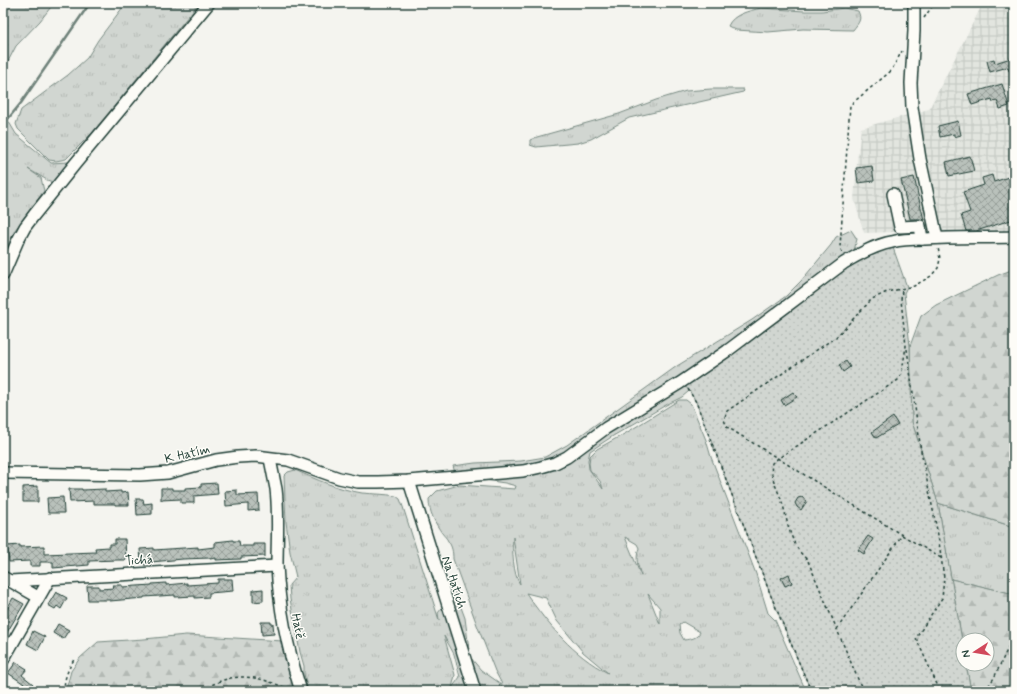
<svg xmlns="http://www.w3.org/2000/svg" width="1017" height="694" font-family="Mynerve,sans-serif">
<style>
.industrial{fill:url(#industrial-grid)}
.grass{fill:url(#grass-tufts);stroke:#788a82;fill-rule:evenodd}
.forest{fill:url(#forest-firs);stroke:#788a82}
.garden{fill:url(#garden-dots);stroke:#788a82}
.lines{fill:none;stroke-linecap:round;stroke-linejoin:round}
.stream{stroke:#6e8179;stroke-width:2.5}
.building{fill:url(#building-cross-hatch);stroke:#1f3d34}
.minor-casing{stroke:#1f3d34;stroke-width:14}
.path{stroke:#1f3d34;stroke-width:1.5;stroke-dasharray:3 3;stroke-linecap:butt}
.minor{stroke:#fdfcf7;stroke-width:11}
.labels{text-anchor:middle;stroke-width:3;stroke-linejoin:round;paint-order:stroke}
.street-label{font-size:13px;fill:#1f3d34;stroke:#fdfcf7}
</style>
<defs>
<pattern id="industrial-grid" width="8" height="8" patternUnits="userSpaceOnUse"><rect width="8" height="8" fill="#e2e5df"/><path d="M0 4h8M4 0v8" fill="none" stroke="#c1c5c0"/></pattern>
<pattern id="grass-tufts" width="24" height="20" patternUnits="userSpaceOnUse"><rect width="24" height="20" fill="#d1d6d1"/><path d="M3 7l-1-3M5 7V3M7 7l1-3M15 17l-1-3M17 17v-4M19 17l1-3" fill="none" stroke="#b3b9b4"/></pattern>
<pattern id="forest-firs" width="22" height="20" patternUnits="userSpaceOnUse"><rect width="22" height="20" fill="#d1d6d1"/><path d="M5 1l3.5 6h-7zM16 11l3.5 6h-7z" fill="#b3b9b4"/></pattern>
<pattern id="garden-dots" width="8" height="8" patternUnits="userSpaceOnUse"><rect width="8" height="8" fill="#d1d6d1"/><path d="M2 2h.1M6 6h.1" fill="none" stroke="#b3b9b4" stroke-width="1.8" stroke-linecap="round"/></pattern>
<pattern id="building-cross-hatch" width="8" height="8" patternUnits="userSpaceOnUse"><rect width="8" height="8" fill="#b9c1bb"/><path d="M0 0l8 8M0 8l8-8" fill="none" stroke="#969e99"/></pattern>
</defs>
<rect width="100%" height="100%" fill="#f4f4ef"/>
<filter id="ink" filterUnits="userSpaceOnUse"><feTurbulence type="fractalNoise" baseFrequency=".025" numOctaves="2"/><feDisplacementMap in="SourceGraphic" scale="8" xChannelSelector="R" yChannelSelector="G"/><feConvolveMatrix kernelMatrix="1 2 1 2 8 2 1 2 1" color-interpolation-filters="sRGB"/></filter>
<g filter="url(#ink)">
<path class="industrial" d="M988,3H1014V231L983,232L943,231L940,221L937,220L926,222L927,231L864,233L854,199L857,162L861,128L929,109L982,5Z"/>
<g class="grass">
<path d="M3,3H54L40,21L16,46L3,71Z"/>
<path d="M126,3H199L92,133L66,159L56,161L49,160L18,129L16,124L21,110L68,75L87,58L98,40Z"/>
<path d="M761,8L805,11H822L844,8L858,11C862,20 859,22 853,30L803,29L768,32L736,30L728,26C733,14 749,11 761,8Z"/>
<path d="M711,89H743L744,91L743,92L629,118L591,139L578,143L536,147L530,145V140L537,137L619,114L656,100L686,91Z"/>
<path d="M3,112L16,134L51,163L68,162L56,183L47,180L28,169L41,178L44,191L15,230L3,256Z"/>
<path d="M851,230L857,239L849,270L728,358L682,397L666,405L613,436L590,451L588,460L589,469L603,489L600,481L590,470L589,463L590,456L597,449L626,433L679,400H686L691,404L706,440L711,457L756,574L768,613L775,620L806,691H501L502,684L495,671L477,625L453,559C453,552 452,546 448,541C447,538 444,536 442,533C435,523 429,512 429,499L437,491L459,485L515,489L516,486L505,483L456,476L453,466L475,463L521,461L545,457L567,445L677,366L752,320L786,296L801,281L831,245L836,237ZM513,537L520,584C513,575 512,549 513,537ZM625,537L637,544L639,548C635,560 638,565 641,576ZM526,593L546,598L557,621L583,652L608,673C574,656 547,624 526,593ZM648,594L660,608V624ZM683,622L700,632C697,639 690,639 684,640L680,633L679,625Z"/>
<path d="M295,470C317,480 338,489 362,493C373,494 385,494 396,496L400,499L403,507L439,620L438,613L455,591L465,618L470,657L481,670L501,684L498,691H308L304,674V666L300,652L297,636L290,599L289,585L296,577L290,552L286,522L284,476L288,472ZM444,636L454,654L460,677L452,688L455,675Z"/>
<path d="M938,503L1014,527V594L951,579Z"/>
</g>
<g class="forest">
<path d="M1014,269V527L938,503L912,422L910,346L921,316L936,305L998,275Z"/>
<path d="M951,579L1014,594V691H971L966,664H987V640H963V646Z"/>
<path d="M186,635L283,641L295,691H67V686L71,671L80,658L98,642L144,639Z"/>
</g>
<path class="garden" d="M891,242L907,287L904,293L910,346L912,422L938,503L963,646V664H966L971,691H811L771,596L696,402L689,390L681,383L844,263Z"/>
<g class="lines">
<path class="stream" d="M3,125L21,103L90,3"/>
</g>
<g class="building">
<path d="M1014,57V69L1009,71L1008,67L990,72L987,61L994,59L995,63Z"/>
<path d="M1002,84L1009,106L1000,109L997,101L993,102L992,99L972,105L968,94Z"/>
<path d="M958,121L961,135L954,137V134L940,137L938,126Z"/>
<path d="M970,156L974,171L949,176L946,162Z"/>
<path d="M872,166L874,181L858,183L856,168Z"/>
<path d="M992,175L994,182L1014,175V219L976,231H966L961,215L970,212L963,192L984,185L982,178Z"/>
<path d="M914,177L919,199L924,220L920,219H910L906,201L901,180Z"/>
<path d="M846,361L850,367L843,372L839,365Z"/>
<path d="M793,392L797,397L784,405L781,400Z"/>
<path d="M893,417L898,425L876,438L872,432Z"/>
<path d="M217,483L218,494L194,496V503H181V499L161,500V488H172V490H185V488L201,487V484Z"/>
<path d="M38,486V502H23V487Z"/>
<path d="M69,489H82V490L105,489V492L121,491V493L128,492L129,505H115V504H94V501L70,502Z"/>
<path d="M237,490V495L258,494L259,510L248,511V504L226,506L225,491Z"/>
<path d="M63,497L64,513H48L47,498Z"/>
<path d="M802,497L807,501L801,510L797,507L795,503L798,498Z"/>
<path d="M136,499H143L144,504L152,503V514L137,515Z"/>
<path d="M868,536L873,539L864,554L858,550Z"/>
<path d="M115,539H125L126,560H117L89,561V565L53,568V562H40V566H30V561L9,562L7,546L20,545V547L44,546V554L96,552L95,548L109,547V544H115Z"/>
<path d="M233,540V541H239L240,546H253V544H265V556L241,557V559L216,560V558L210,559V558L183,559L151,562V565H144V562H141L140,549L154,548V550L198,547V549L215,547V542Z"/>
<path d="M789,574L792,583L785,586L781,578Z"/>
<path d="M218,579H232L233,591L209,593V597L195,598V596L175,597V595L144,597V598L110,601V600H88L87,586H99V589L114,588L113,585H122V587L152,585V584L166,583V585L187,583V585L218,583Z"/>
<path d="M263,589V601L253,602V590Z"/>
<path d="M56,592L67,598L61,609L57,606L55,609L48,605Z"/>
<path d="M13,598L24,604L3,639V616Z"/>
<path d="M261,622H271V624H273L274,634L262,635Z"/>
<path d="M58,624L69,630L63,639L53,633Z"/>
<path d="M33,631L45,637L38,650L27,644Z"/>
<path d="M16,662L27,669L22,675L33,684L30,688L8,673Z"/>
</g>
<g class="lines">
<defs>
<g id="minor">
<path d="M914,3V31L911,83L912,107L920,159L937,238"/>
<path d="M893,194L900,227L920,226L922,239"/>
<path d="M3,275L18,240L25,227L34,215L75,164L209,3"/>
<path d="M270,459C272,469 274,479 276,489C279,514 277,540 277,565C279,608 288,651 301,691"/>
<path d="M3,473L140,475L168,473L216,460L238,457L256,456L288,460L339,478L358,482H378L409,481L523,471L541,467L555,463L567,457L606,428L680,383L727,351L844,263C859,254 875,245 892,242C902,239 914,239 925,239C955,237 984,238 1014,237"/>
<path d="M409,481L475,691"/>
<path d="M3,577L10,581L277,566"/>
<path d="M10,581L38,597"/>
<path d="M3,660L50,578"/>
</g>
</defs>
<use href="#minor" class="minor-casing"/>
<g class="path">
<path d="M924,18L933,5L938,3"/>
<path d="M842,252L840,247L850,105L891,71L902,51"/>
<path d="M907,349L921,451L938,535L944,578L942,598L916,638L940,691"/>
<path d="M688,389L696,402L771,596L811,691"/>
<path d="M902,535L941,558"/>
<path d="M837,629L902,535L727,427L724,420L727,411L836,337L872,299L887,292L914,286L931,276L938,268L940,259L938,247"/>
<path d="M64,691C64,678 68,669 75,658"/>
<path d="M202,691C206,688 211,685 216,683C241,671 265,679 288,689H290"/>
<path d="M863,691L808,561C805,557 800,553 798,549C789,535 787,520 783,505C779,491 769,477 772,463L777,459L898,380L902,372L906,346L901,300L902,289"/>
<path d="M985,691L994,678L1014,635"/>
</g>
<use href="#minor" class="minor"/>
</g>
</g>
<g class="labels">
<g class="street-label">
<text transform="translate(187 453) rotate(-13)" y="5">K Hatím</text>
<text transform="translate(139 559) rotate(-3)" y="5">Tichá</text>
<text transform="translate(455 582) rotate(72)" y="5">Na Hatích</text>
<text transform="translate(299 626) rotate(79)" y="5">Hatě</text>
</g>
</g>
<rect width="1017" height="694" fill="none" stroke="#fdfcf7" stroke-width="16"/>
<rect x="8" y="8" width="1001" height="678" fill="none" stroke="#1f3d34" stroke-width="1.5" filter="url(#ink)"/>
<g transform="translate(975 652) rotate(258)"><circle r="19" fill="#fdfcf7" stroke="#a4b0a9"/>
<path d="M0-3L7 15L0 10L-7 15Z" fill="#d1495b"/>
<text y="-6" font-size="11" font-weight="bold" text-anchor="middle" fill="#1f3d34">N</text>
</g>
</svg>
